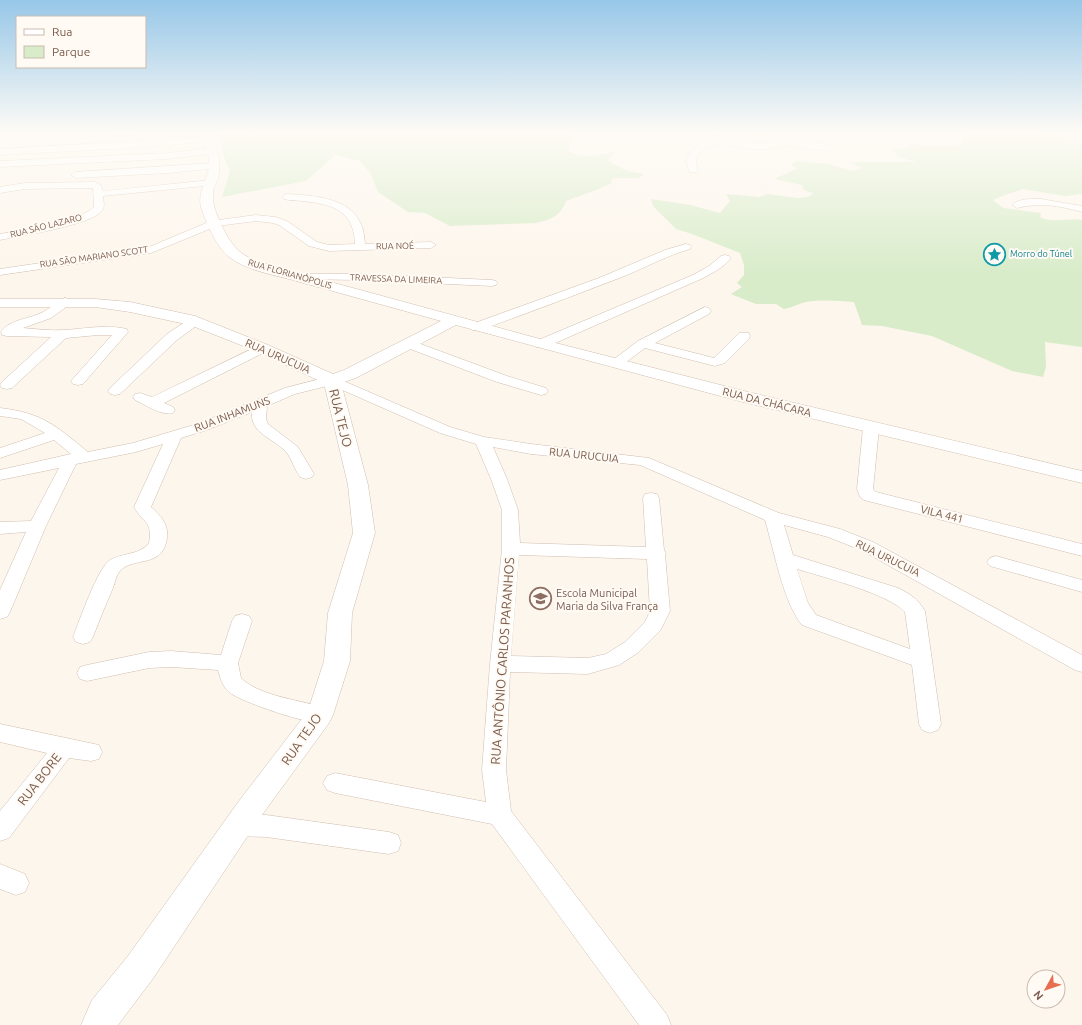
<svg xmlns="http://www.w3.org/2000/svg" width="1082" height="1025" font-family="Ubuntu,sans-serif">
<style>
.green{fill:#d8ecc9}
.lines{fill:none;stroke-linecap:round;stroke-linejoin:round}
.minor-casing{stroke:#d1beb0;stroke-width:1}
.tertiary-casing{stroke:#d1beb0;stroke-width:1}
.minor{fill:#fff;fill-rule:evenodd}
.tertiary{fill:#fff;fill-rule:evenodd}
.labels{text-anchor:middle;stroke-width:4;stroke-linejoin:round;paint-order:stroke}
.far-street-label{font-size:9px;fill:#7a5c4d;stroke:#fffaf3}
.far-culture-label{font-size:9px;fill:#0d838f;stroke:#fffaf3;text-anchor:start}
.street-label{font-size:11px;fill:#7a5c4d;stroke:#fffaf3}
.education-label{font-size:11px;fill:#785e54;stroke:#fffaf3;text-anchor:start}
.near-street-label{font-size:13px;fill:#7a5c4d;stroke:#fffaf3}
</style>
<rect width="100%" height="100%" fill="#fdf6ec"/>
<g class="green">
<path d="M217,131H572L569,152C583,159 598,155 614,152L608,161L627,171L644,174L638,178H614L611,180L612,183L596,190L566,201C561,216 550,220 535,223L450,226L425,213L408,212L378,192L371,174L360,161L335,155L306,181L222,197L230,171L223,155L219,135Z"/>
<path d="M964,131L1041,135L1082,142V194L1065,196L1023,189L1002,196L993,200L1003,208L1041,213L1040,217C1049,223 1070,218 1082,220V347L1045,342L1046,367L1043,377L1012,371L932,336L882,326L862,325L854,302C838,301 818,299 802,303C796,305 790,308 784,309L776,304H756L731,294L742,287L737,283L744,275V265L740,253L692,234L676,229L653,206L651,199L690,205L720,213L730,201L726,194L760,197L767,194L798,198L808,197L813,193L804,190L802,185L774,179L798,168L790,165L797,161L829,164L851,171L862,168L851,163L857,162H918L898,157L893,150L910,147L911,143L922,146L962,145Z"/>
</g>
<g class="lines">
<defs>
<g id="minor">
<path d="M112,131H150L146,133L95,137L91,135L95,133Z"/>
<path d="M708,131H716L720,139L758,144L788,140L829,145L833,148L829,151L788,146L758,150L717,144L703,149L697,155L696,164L698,170L696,172H690C680,154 697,144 712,140Z"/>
<path d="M209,137L213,139L212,141L148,147L0,155V149Z"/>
<path d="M213,148L217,151L216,153L168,159L0,167V161L168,153Z"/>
<path d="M215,163L218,164L219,166L218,168L168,173L76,178L71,175L76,172Z"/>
<path d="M211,180L214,181L216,183L214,185L103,196C103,200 105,206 103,209C96,225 18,236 0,240V234C29,228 71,226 94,207L93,188L25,189L0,193V187L25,183L95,182L101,185L103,191Z"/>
<path d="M287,194C323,196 364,199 365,244L431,242L436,245L431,248L329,251L309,246L279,225L273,223L256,221L217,226L151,253L0,275V269L149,247L211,221L256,215L275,217L287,221L317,242L329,245L355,244C354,210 332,204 302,201C296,200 290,201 284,199L282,197L284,195Z"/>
<path d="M1041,199L1082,206V212C1060,206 1040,202 1017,208L1012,205C1019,198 1032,199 1041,199Z"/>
<path d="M686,244L690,245L691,247L690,249C666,256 644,268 622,277C575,295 528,313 480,330H472L470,327L472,324L599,278L665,250Z"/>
<path d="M725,255L729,256L731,258C723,268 711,274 701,279L546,347H536L534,344L536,341L693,275L709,266L721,256Z"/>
<path d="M299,274H359L492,280L496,281L498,283L496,285L492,286L359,280L295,279L293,277L295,275Z"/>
<path d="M65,298L69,299L71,302L69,305L51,318L23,328C36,329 50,331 64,330C84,329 106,324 127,329L128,332L83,384L78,385L73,384L71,381L112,335H98L66,338L12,388L7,389L2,388L0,385L2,382L51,337L7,336L2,335L1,332C9,319 31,319 43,312C51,308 57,300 65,298Z"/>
<path d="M705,307L709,308L711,311L709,314L655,343L714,358L739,333H749L750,336L749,339L725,363L715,366L645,348L621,366H611L609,363L638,341Z"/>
<path d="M195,317L199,318L201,321L199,324L177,340L120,394L115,395L110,394L108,391L110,388L167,334L191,318Z"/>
<path d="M410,340L507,376L546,388L548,391L546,394L541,395L497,382L405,347L403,344L405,341Z"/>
<path d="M262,344L267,345L269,348L267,351L164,403L173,407L175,410L173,413C161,416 146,405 135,400L133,397L135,394L140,393L152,397Z"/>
<path d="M332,376L450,427L484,437L531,444L649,458L779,513L840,529L873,542L1082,655V672L1075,670L861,550L828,537L784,525L793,555L898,588C910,594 918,599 925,611L941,724L938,730L930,733L922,730L919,724L912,665L802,625C783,602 774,550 765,520L640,465L531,454L493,447L507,479L518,510L520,543L646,547L643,498L645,494L651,493L657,494L659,498L664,550L666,553L665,555L670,611L660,631L639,652L619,665L588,674L510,672L506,770L511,811L667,1015L671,1025H639L492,824L335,793L327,790L323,783L327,776L335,773L486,802L482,770L490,664L502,549V510L491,479L476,444L440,433L331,385L295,394L267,406L266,419L268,424L298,447L314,474L312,477L306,479L300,477C295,470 292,460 287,453C274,438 250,434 252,412L207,430L181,438L151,507C160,515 169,524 167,538C163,569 133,556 120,571C116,575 115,583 113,588C106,604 99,621 93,637L90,642L83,644L76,642L73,637C79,622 98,567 110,560C122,553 140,555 149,543C153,521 143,523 134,507L163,444L136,452L76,464L46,526L10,612L7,617L0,619V590L26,532L0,534V522L31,521L59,468L0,480V470L71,454L54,440L0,458V448L45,433L21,419L0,416V408C43,413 56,426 88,452L133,443L197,424L285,388ZM519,555L647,559L650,611L645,622L625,642L606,654L588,658L511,656ZM797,569C823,577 889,594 905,612L910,649L816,615L808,603Z"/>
<path d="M871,423L876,425L879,428L873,489L876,492L1082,544V556L864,500L860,497L857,489L863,428L866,425Z"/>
<path d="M996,556L1082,580V592L990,566L987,562L990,558Z"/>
<path d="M242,614L249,616L252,621L238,663L241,678C260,697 303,700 328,709L331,715L328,721C325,722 322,724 319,723C302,722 241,702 229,692C223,687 220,678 218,670L171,667L149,668L87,681L80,679L77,673L80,667L87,665L149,652L171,651L221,655L232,621L235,616Z"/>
<path d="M0,724L99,745L102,752L99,759L91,761L69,758L9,838L0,841V811L47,753L0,742Z"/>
<path d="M239,814L266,815L389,832L398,835L401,843L398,851L389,854L266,837L239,836L230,833L227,825L230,817Z"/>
<path d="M0,864L25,874L29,883L25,892L16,895L0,889Z"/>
</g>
<path id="tertiary" d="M200,131H210C217,149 222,159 218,178C217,183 213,188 213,193C212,204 216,212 220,222C237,259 248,258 283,269L540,339L748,392L1082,471V483L739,401L456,325L356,378L341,383L368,485L375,533L352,613L350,661L333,715L329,723L259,819L152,980L118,1025H81L92,1000L128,956L239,801L308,711L324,661L328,613L353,533L348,485L324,383L256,351L190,325L130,312L95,307H0V299H95L130,302L195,316L268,345L333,374L344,370L441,321C394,308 347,295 300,282C277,275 249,272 229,257C217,248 205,221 201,207C197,193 208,180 209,166C210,154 204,142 200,131Z"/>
</defs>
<use href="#minor" class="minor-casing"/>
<use href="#tertiary" class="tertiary-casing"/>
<use href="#minor" class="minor"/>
<use href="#tertiary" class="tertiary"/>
</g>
<linearGradient id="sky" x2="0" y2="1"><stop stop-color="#97c7e8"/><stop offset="0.48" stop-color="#fefbf6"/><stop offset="1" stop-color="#fefbf6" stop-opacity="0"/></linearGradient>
<rect width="1082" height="275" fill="url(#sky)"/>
<defs>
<symbol id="sight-ring" viewBox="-11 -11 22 22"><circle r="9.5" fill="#fffaf3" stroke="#0f9aa8" stroke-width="1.5"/><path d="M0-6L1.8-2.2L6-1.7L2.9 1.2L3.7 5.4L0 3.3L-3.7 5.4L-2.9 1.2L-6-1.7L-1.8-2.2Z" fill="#0f9aa8"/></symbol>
<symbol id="school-ring" viewBox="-11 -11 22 22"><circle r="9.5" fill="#fffaf3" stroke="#8d6e63" stroke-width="1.5"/><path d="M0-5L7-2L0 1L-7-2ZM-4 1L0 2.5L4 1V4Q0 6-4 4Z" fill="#8d6e63"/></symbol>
</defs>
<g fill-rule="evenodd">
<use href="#sight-ring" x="982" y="242" width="25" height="25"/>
<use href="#school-ring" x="528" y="586" width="25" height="25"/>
</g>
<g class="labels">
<g class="far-street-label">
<text transform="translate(46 226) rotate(-14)" y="3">RUA SĀO LAZARO</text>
<text transform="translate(395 246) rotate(-1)" y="3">RUA NOÉ</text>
<text transform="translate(94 257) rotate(-8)" y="3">RUA SÃO MARIANO SCOTT</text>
<text transform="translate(290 274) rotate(16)" y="3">RUA FLORIANÓPOLIS</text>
<text transform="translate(396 279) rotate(2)" y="3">TRAVESSA DA LIMEIRA</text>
</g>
<g class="far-culture-label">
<text x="1010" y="257">Morro do Túnel</text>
</g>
<g class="street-label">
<text transform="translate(278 356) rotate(24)" y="4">RUA URUCUIA</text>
<text transform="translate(767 402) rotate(14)" y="4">RUA DA CHÁCARA</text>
<text transform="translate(232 414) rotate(-21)" y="4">RUA INHAMUNS</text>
<text transform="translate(584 455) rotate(6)" y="4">RUA URUCUIA</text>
<text transform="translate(942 514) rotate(14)" y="4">VILA 441</text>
<text transform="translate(888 558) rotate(26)" y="4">RUA URUCUIA</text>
</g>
<g class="education-label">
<text x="556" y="597">Escola Municipal<tspan x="556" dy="13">Maria da Silva França</tspan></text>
</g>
<g class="near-street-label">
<text transform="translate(341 418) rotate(76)" y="5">RUA TEJO</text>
<text transform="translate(502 661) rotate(-86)" y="5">RUA ANTÔNIO CARLOS PARANHOS</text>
<text transform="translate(301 739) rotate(-55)" y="5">RUA TEJO</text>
<text transform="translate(39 779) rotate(-52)" y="5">RUA BORE</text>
</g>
</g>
<rect x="16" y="16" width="130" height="52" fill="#fffaf3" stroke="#cabbb1"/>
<rect x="24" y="29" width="20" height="6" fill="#ffffff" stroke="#cabbb1"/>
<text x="52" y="36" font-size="12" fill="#7a5c4d">Rua</text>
<rect x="24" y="46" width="20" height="12" fill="#d8ecc9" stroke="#cabbb1"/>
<text x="52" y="56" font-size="12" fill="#7a5c4d">Parque</text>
<g transform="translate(1046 989) rotate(230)"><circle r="19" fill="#fffaf3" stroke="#cabbb1"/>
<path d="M0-3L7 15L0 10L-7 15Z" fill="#e76f51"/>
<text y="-6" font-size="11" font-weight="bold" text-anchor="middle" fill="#7a5c4d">N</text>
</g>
</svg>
